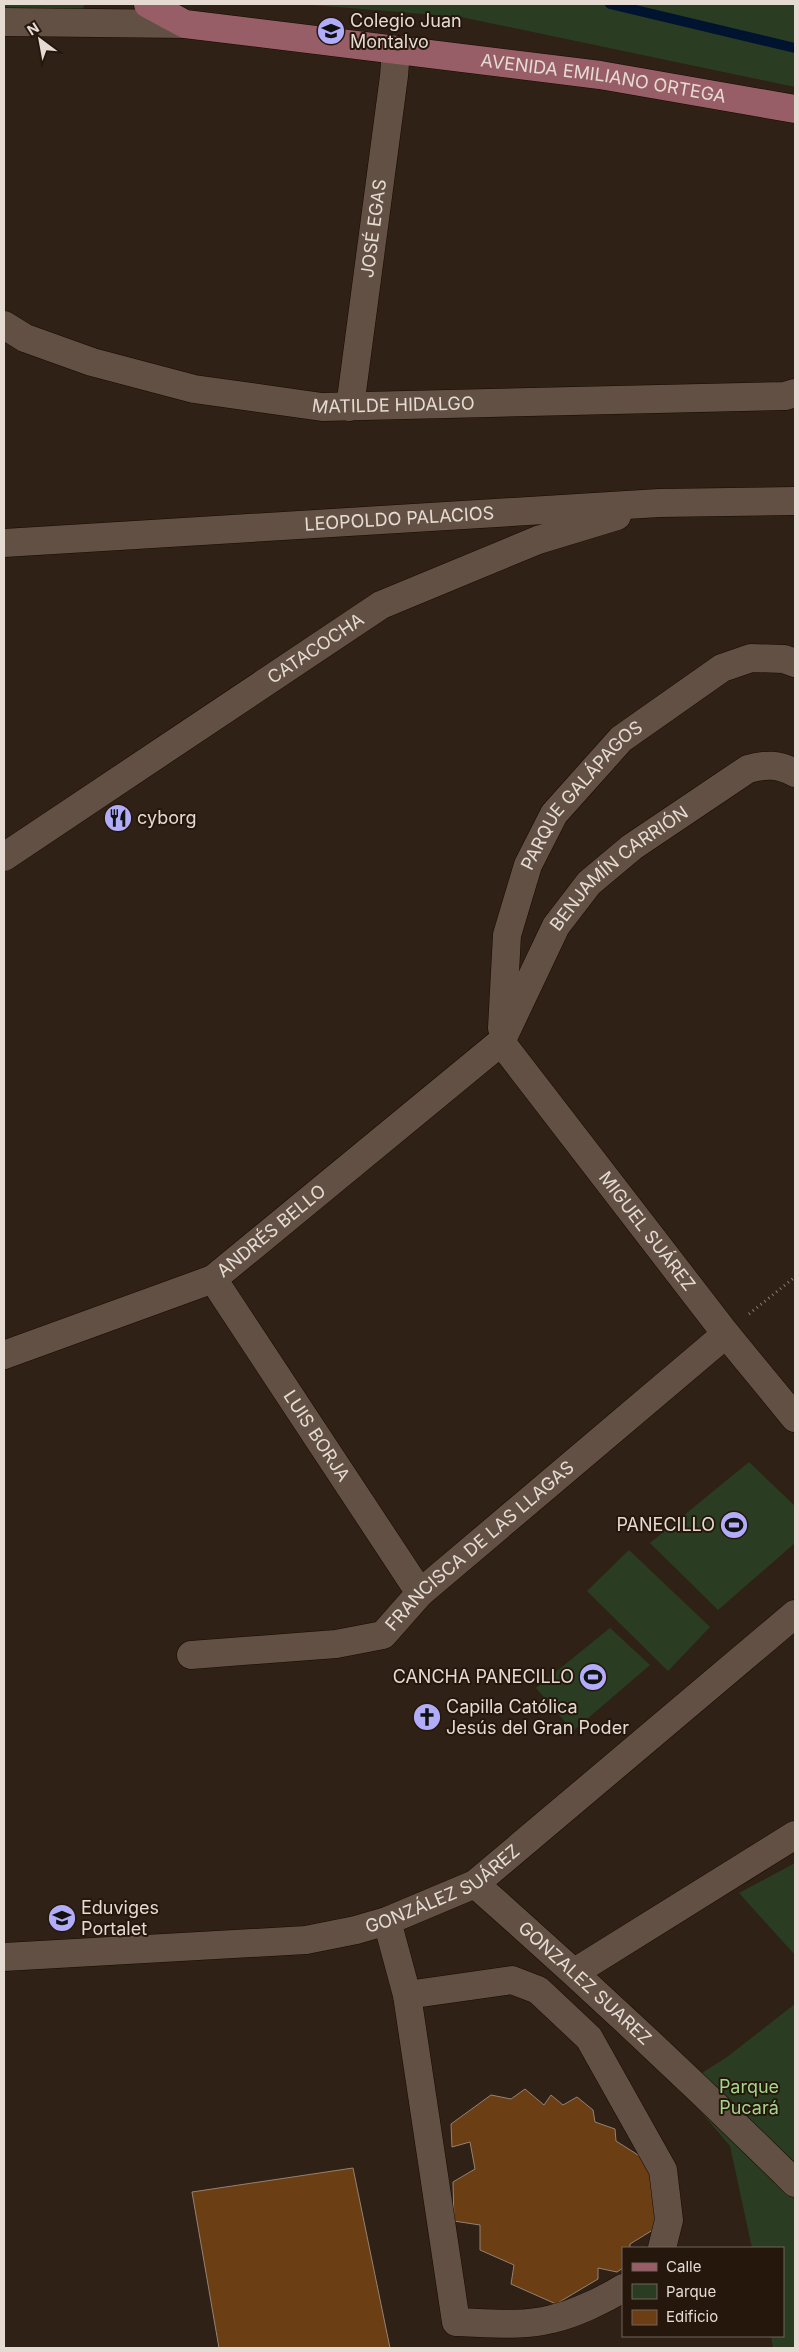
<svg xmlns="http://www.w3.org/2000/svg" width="799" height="2352" font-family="Inter,sans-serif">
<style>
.green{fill:#2a3d22}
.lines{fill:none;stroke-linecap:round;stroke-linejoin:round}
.stream{stroke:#001430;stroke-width:10}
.building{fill:#6b3e14;stroke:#948274}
.minor-casing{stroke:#170a02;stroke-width:29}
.major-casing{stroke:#170a02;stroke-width:29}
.path{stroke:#897d73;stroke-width:3;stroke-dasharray:1 4;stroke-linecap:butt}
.minor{stroke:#615043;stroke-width:28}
.major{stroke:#975e67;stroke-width:28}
.labels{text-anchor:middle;stroke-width:4;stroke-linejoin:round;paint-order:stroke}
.poi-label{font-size:18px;fill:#e5dbd3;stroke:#25170c;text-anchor:start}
.street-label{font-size:18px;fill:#e5dbd3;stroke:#25170c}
.park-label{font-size:18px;fill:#a3d58b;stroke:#25170c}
</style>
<rect width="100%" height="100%" fill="#2f2115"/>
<g class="green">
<path d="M4,4H85L79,14L4,8Z"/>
<path d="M300,4H795V87L461,17Z"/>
<path d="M749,1462L795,1506V1543L718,1610L650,1543Z"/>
<path d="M629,1550L710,1627L668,1671L587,1591Z"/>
<path d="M610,1628L650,1665L573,1731L536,1688Z"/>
<path d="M795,1863V1955L739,1893Z"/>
<path d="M795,2004V2348H773L771,2336H783V2248H752L730,2146L680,2087L727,2057Z"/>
</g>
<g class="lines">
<path class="stream" d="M610,4L795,48"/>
</g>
<g class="building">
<path d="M525,2089L544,2105L551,2095L563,2105L577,2097L593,2110L595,2122L615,2129L616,2141L649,2162L656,2228L630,2244V2248H623V2268L617,2272L598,2268V2279L556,2304L511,2284L514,2265L480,2250V2225L454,2221L453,2182L475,2169L470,2142L452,2147L451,2124L491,2095L511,2099Z"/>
<path d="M353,2168L390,2348H219L192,2192Z"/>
</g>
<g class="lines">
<defs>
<g id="minor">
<path d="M4,22L185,24"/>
<path id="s1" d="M4,325L25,338L92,362L194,389L322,407L785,396L795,393"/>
<path id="s2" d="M350,407L394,76L396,50"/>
<path id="s3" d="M4,543L659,503L795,501"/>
<path id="s4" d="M4,857L381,605L538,540L617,516"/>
<path id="s5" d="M502,1028L507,935L528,865L554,814L621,739L722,668L751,658L784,659L795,663"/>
<path id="s6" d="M501,1042L726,1334L795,1418"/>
<path id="s7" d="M213,1279L420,1593"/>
<path id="s8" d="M4,1355L213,1279L501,1042L556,926L589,883L632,847L748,769C766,764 779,764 795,773"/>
<path id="s9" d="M191,1655L336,1644L383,1635L420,1593L726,1334"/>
<path id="s10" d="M475,1884C585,1981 691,2080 795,2183"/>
<path d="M387,1921L407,1995L456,2322C487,2323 521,2327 552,2319C574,2314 604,2300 623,2288"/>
<path id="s11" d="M4,1957L306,1940L356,1930L387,1921L475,1884L795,1614"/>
<path d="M575,1972L795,1835"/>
<path d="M407,1995L512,1980L538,1990L589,2038L663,2170L669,2220L662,2248"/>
</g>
<g id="major">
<path id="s12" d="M148,4L185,24L600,75L795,109"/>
</g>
</defs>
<use href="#minor" class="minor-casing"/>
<use href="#major" class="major-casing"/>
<path class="path" d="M749,1314L795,1277"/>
<use href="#minor" class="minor"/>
<use href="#major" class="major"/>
</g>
<defs>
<symbol id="school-disc" viewBox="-11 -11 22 22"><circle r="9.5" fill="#b2adf9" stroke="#25170c"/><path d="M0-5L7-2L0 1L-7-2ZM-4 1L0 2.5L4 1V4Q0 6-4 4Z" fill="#111"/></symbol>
<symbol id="restaurant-disc" viewBox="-11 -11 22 22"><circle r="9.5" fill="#b2adf9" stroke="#25170c"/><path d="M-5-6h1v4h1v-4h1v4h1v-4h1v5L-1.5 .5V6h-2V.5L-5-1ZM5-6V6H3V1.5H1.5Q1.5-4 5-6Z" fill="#111"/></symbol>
<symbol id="stadium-disc" viewBox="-11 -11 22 22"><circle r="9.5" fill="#b2adf9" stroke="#25170c"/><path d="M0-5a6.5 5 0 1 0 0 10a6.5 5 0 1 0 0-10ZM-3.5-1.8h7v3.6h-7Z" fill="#111"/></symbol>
<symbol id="church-disc" viewBox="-11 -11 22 22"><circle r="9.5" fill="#b2adf9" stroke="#25170c"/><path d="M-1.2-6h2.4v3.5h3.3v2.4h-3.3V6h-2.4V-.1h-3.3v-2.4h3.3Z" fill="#111"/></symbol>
</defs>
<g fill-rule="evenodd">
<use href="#school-disc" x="315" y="15" width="32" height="32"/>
<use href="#restaurant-disc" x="102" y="802" width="32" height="32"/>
<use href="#stadium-disc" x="718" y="1509" width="32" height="32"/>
<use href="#stadium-disc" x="577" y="1661" width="32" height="32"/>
<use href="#church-disc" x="411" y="1701" width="32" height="32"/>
<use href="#school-disc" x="46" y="1902" width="32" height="32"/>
</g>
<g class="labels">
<g class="poi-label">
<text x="350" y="27">Colegio Juan<tspan x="350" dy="21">Montalvo</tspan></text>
<text x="137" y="824">cyborg</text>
<text x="715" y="1531" text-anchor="end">PANECILLO</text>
<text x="574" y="1683" text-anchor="end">CANCHA PANECILLO</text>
<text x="446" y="1713">Capilla Católica<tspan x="446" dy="21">Jesús del Gran Poder</tspan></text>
<text x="81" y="1914">Eduviges<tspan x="81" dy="21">Portalet</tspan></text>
</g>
<g class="street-label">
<text dy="6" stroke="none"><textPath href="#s12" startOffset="464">AVENIDA EMILIANO ORTEGA</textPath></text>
<text dy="6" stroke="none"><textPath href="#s2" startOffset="180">JOSÉ EGAS</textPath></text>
<text dy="6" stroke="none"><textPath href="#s1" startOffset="402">MATILDE HIDALGO</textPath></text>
<text dy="6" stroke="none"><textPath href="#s3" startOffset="396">LEOPOLDO PALACIOS</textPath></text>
<text dy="6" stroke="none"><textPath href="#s4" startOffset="375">CATACOCHA</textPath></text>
<text dy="6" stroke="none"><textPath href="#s5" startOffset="255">PARQUE GALÁPAGOS</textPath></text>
<text dy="6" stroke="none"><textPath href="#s8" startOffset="810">BENJAMÍN CARRIÓN</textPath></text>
<text dy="6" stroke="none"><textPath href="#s8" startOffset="298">ANDRÉS BELLO</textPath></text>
<text dy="6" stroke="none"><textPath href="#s6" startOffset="239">MIGUEL SUÁREZ</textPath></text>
<text dy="6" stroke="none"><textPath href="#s7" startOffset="188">LUIS BORJA</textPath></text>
<text dy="6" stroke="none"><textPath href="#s9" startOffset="325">FRANCISCA DE LAS LLAGAS</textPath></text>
<text dy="6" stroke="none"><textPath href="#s11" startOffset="450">GONZÁLEZ SUÁREZ</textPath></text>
<text dy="6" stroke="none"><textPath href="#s10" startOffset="148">GONZALEZ SUAREZ</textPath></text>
</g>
<g class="park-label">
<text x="749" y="2093">Parque<tspan x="749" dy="21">Pucará</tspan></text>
</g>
</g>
<rect width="799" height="2352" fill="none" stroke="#e5dbd3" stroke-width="10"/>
<rect x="622" y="2247" width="162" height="90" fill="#25170c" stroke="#72655c"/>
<rect x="632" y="2263" width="25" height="8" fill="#975e67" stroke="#72655c"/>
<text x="666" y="2272" font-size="15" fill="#e5dbd3">Calle</text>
<rect x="632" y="2284" width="25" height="15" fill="#2a3d22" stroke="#72655c"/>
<text x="666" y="2297" font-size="15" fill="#e5dbd3">Parque</text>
<rect x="632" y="2310" width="25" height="15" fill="#6b3e14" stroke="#72655c"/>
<text x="666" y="2322" font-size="15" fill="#e5dbd3">Edificio</text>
<g transform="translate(40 40) rotate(328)" stroke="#25170c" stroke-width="4" paint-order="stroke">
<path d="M0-4L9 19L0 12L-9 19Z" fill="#e5dbd3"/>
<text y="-8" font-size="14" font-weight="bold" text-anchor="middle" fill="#e5dbd3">N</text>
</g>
</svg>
